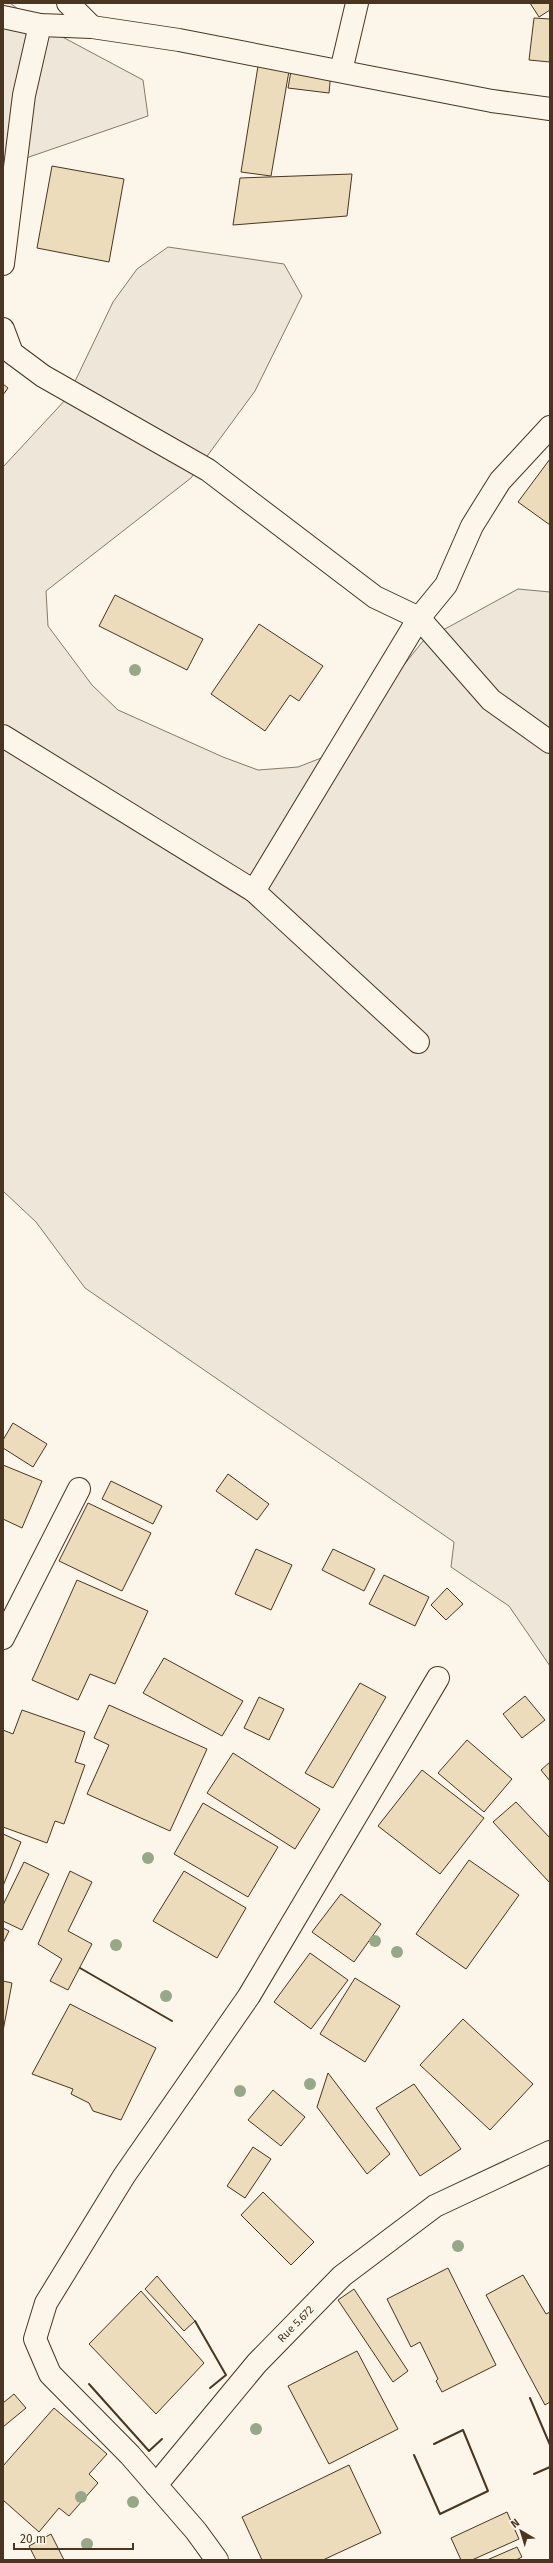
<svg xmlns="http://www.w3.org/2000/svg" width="553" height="2563" font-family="'Fira Sans',sans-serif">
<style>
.green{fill:#ede6d9;stroke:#887966}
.building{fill:#ecdcbc;stroke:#4a3520}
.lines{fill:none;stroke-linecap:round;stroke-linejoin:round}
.street-casing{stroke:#4a3520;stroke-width:24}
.street{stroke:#fbf6e9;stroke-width:22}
.wall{stroke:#4a3520;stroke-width:2}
.tree{fill:#96a887}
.labels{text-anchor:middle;stroke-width:3;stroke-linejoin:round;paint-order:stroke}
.street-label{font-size:11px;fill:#4a3520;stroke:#fbf6e9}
</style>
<rect width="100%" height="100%" fill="#fbf6e9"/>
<g class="green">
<path d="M3,3H10L40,25L143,80L148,116L3,166Z"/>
<path d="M168,247L284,264L302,296L255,391L191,478L46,591L48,626L92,685L118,710L223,757L258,770L298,767L334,753L423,641L518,589L550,592V1666L509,1606L451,1567L454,1542L85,1288L36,1222L3,1191V467L67,398L113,302L137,269Z"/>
</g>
<g class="building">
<path d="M530,3H550V10L539,17Z"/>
<path d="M534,18L550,19V62L529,60Z"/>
<path d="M258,66L289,71L271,176L241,172Z"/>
<path d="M292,66L331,72L329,93L288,88Z"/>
<path d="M52,166L124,179L109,262L37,248Z"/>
<path d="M352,174L347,216L233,225L240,178Z"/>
<path d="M3,384L8,388L3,395Z"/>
<path d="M550,459V525L518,502Z"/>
<path d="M115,595L203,639L187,670L99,626Z"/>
<path d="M259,624L323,666L299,701L290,695L265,731L211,694Z"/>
<path d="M13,1423L47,1444L33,1467L3,1448V1440Z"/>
<path d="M3,1465L42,1481L22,1528L3,1519Z"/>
<path d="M228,1474L269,1504L257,1520L216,1491Z"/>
<path d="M111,1481L162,1506L153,1524L102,1499Z"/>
<path d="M88,1503L151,1533L122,1591L59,1561Z"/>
<path d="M256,1549L292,1565L271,1610L235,1594Z"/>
<path d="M333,1549L375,1569L364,1591L322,1570Z"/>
<path d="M384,1575L429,1597L415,1626L369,1604Z"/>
<path d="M77,1580L148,1611L115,1684L90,1674L78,1700L32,1680Z"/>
<path d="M447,1588L463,1604L446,1620L431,1605Z"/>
<path d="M164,1658L243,1701L222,1736L143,1693Z"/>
<path d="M360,1683L386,1697L333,1788L305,1773Z"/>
<path d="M525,1696L545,1720L522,1738L503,1714Z"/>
<path d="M259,1697L284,1709L269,1740L244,1728Z"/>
<path d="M109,1705L207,1749L170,1831L87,1794L109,1745L94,1738Z"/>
<path d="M22,1710L85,1732L75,1762L85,1765L64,1824L55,1821L47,1843L3,1827V1730L13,1734Z"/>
<path d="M467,1740L512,1779L484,1812L438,1773Z"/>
<path d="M233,1753L320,1809L295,1849L207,1793Z"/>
<path d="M550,1762V1781L541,1770Z"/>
<path d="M422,1770L484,1818L440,1874L378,1826Z"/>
<path d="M516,1802L550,1838V1883L493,1822Z"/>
<path d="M203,1803L278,1847L248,1897L174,1854Z"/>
<path d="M3,1834L21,1842L3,1886Z"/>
<path d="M469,1860L519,1895L466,1969L416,1934Z"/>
<path d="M24,1862L49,1874L22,1930L3,1921V1905Z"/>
<path d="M70,1871L92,1882L68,1931L92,1944L68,1990L50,1981L62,1959L38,1944Z"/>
<path d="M184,1871L246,1908L217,1958L153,1921Z"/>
<path d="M341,1894L381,1924L354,1962L312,1932Z"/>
<path d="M3,1928L9,1931L3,1943Z"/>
<path d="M310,1953L348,1980L311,2029L274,2002Z"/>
<path d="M355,1978L400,2006L365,2062L320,2034Z"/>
<path d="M3,1981L12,1983L3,2031Z"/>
<path d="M70,2004L156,2048L121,2120L93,2111L89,2103L71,2094L73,2089L32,2074Z"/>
<path d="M463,2019L533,2084L490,2130L420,2065Z"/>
<path d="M328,2073L390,2154L367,2174L317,2107Z"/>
<path d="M414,2084L461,2149L420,2176L376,2108Z"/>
<path d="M273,2090L305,2117L281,2146L248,2120Z"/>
<path d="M253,2147L271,2159L245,2198L227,2186Z"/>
<path d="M263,2192L314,2242L291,2265L241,2215Z"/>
<path d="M448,2268L496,2365L442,2392L436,2381L438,2379L420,2342L411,2347L387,2299Z"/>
<path d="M523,2275L546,2314L550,2312V2402L545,2405L486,2295Z"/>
<path d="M157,2276L195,2321L184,2331L145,2289Z"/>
<path d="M354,2289L408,2371L393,2382L338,2300Z"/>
<path d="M141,2291L204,2363L156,2414L89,2344Z"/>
<path d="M357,2351L398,2429L329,2464L288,2386Z"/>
<path d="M14,2394L26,2408L3,2427V2403Z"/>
<path d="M54,2408L107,2454L89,2474L98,2483L69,2516L59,2508L39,2532L3,2500V2466Z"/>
<path d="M349,2465L381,2533L323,2560H262L242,2517Z"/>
<path d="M507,2512L519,2539L472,2560H461L451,2538Z"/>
<path d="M51,2534L64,2560H36L29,2546Z"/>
<path d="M517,2547L522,2557L516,2560H487Z"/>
</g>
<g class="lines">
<defs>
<g id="street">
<path d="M68,3L92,27"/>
<path d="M3,17L40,25L92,27L179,40L492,101L550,109"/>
<path d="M341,71L357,3"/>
<path d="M3,264L24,95L40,25"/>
<path d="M3,329L12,353L43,376L208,470L375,597L419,618L446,585L472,526L500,481L550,427"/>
<path d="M3,736L254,891L418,1042"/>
<path d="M254,891L419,618L491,700L550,742"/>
<path d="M3,1638L79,1489"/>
<path d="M156,2485L130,2455L50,2374L35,2339L46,2303L124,2176L249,1996L438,1678"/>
<path id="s1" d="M217,2560L196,2531L156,2485L257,2363L342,2276L435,2206L550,2152"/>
</g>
</defs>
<use href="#street" class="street-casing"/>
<use href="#street" class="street"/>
<g class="wall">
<path d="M80,1968L172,2021"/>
<path d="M195,2321L226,2375L210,2388"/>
<path d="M89,2384L149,2451L162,2439"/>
<path d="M530,2398L550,2445"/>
<path d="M414,2455L440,2514L488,2491L463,2430L434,2444"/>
<path d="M534,2474L550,2467"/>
</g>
</g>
<g class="tree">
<circle cx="135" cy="670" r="6"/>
<circle cx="148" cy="1858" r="6"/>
<circle cx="375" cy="1941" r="6"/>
<circle cx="116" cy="1945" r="6"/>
<circle cx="397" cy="1952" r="6"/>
<circle cx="166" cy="1996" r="6"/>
<circle cx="310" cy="2084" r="6"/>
<circle cx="240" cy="2091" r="6"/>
<circle cx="458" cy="2246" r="6"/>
<circle cx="256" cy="2429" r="6"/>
<circle cx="81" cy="2497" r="6"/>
<circle cx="133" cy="2502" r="6"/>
<circle cx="87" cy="2544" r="6"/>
</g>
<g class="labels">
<g class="street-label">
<text dy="4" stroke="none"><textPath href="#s1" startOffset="310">Rue 5.672</textPath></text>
</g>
</g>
<rect width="553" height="2563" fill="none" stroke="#4a3520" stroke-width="8"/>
<g transform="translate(521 2531) rotate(322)" stroke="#fbf6e9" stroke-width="3" paint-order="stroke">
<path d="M0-3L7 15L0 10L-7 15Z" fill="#4a3520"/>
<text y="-6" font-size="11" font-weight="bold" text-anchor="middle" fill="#4a3520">N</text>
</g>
<path d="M14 2543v6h119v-6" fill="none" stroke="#4a3520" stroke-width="2"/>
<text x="20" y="2543" font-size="12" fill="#4a3520" stroke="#fbf6e9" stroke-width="3" paint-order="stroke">20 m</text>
</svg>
